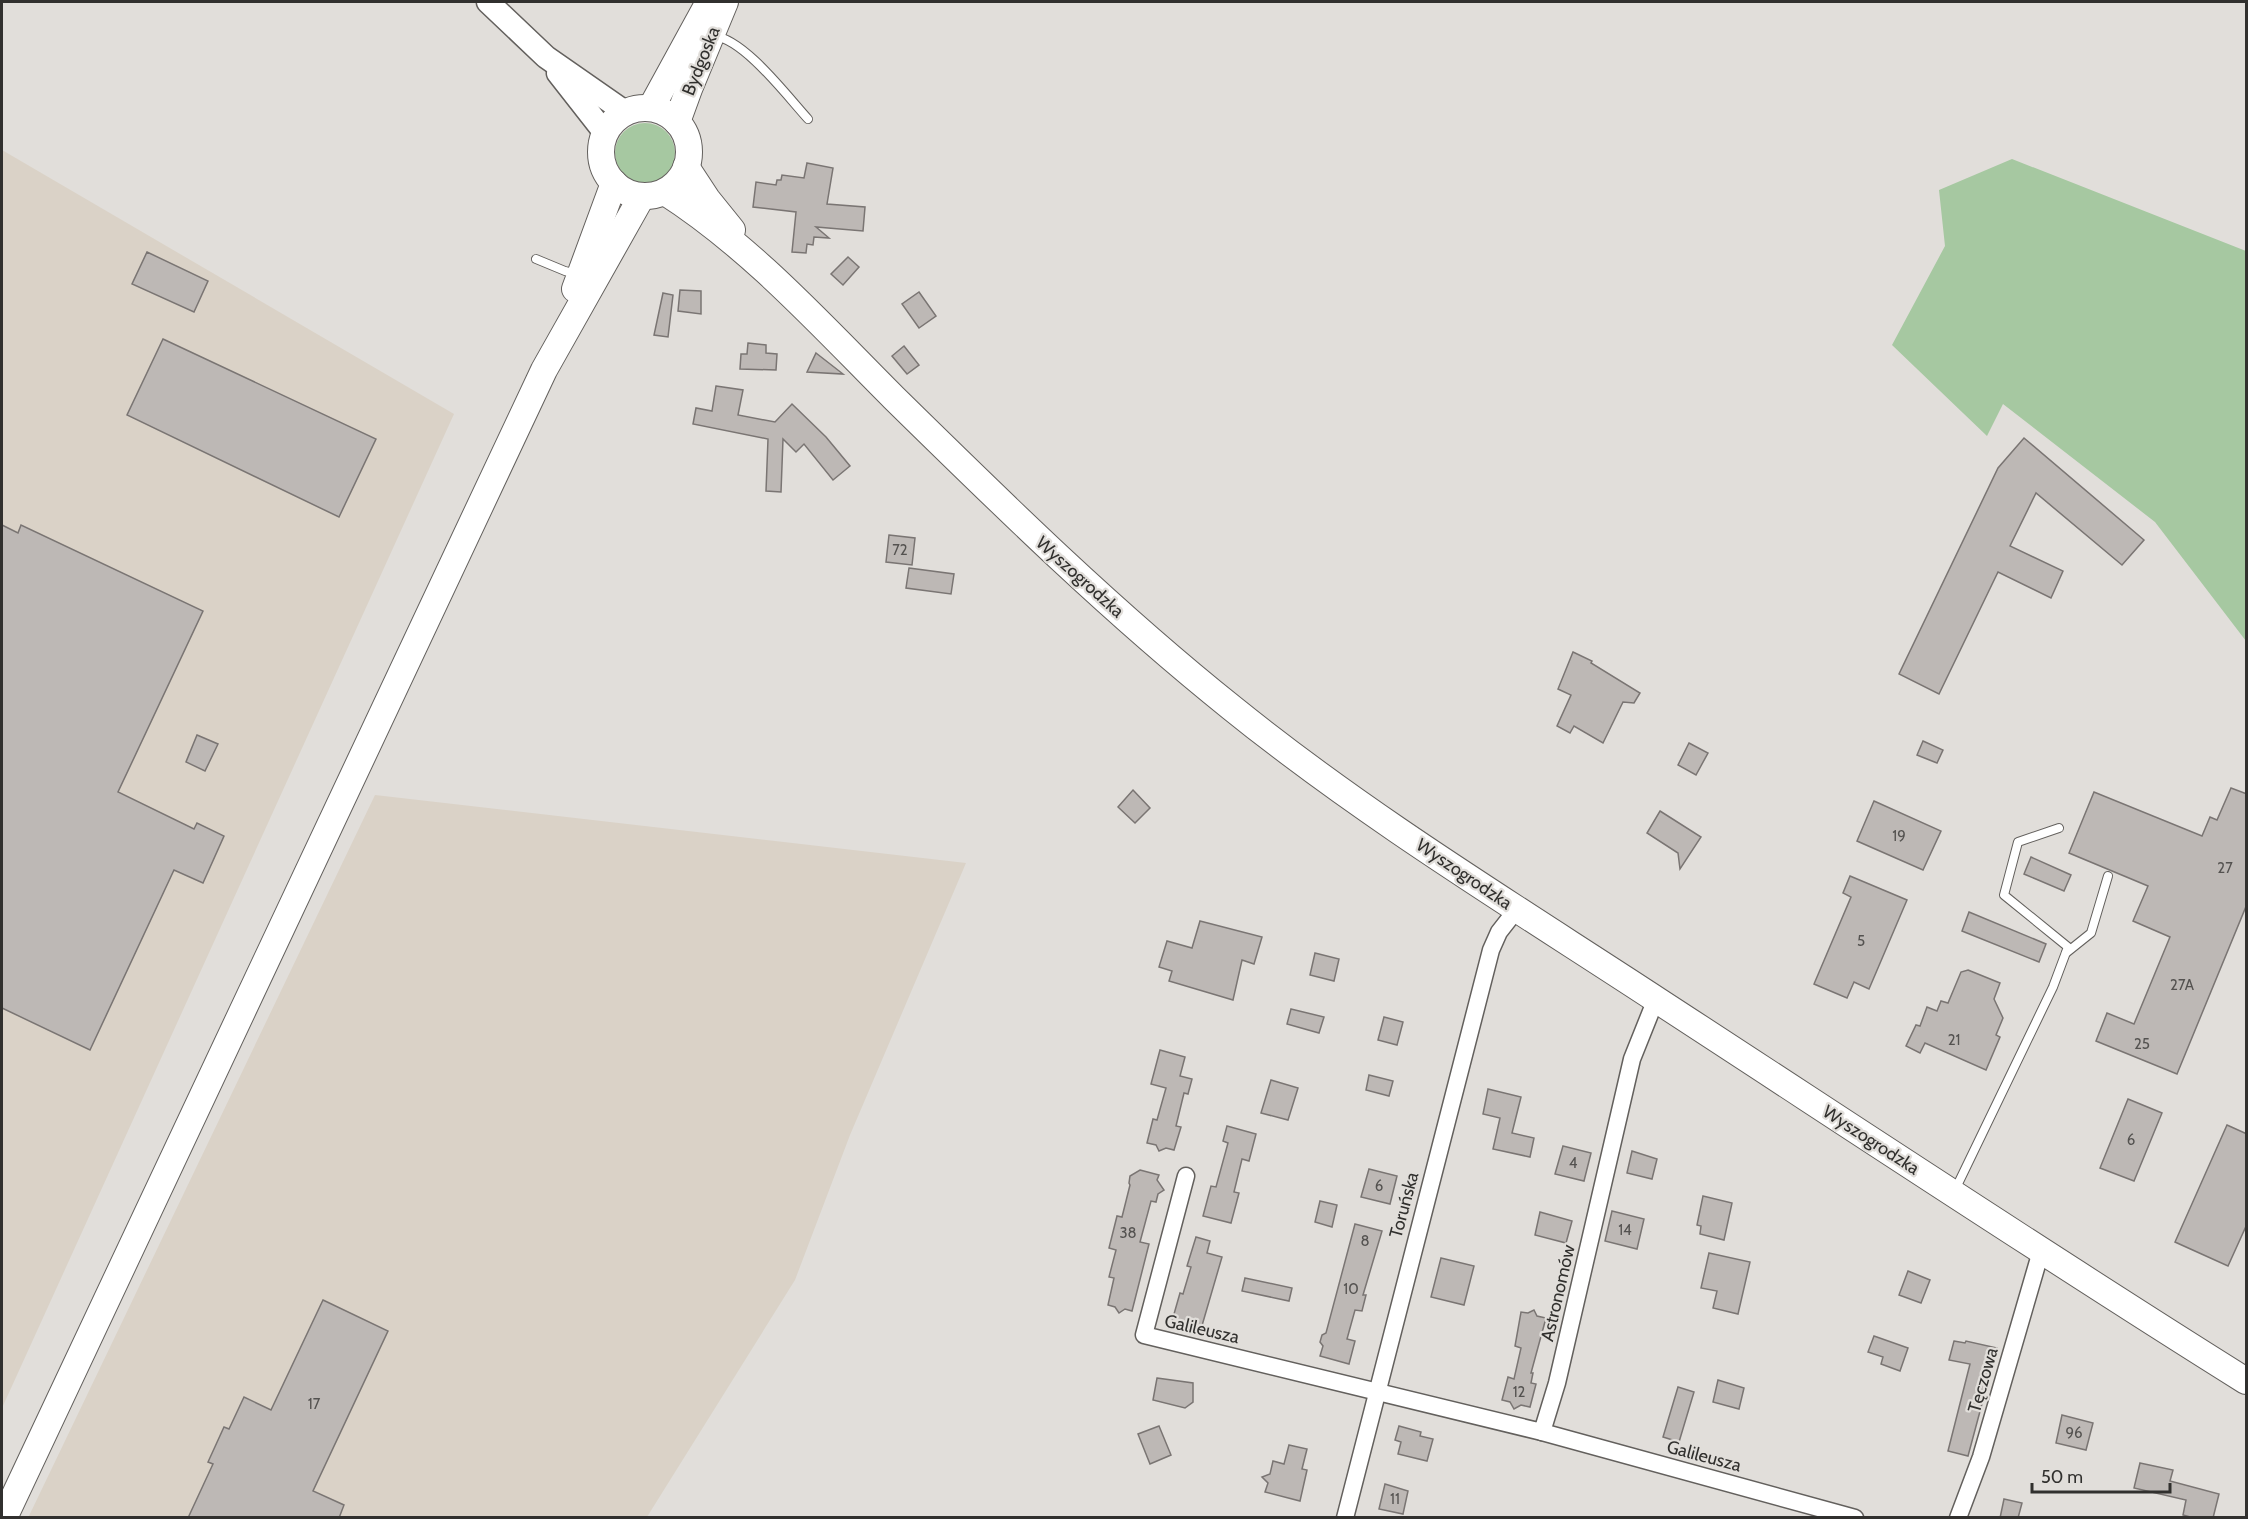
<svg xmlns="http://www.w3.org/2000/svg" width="2248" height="1519" font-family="Cabin,sans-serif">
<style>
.built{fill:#dad2c7}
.green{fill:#a6c8a1}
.building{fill:#bdb8b5;stroke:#7a7573;stroke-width:1.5}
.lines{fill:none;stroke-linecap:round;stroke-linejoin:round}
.lane-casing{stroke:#63605d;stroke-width:10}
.street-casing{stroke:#63605d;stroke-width:19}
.secondary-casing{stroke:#63605d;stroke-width:25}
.primary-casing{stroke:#63605d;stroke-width:28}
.lane{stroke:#fff;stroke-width:8}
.street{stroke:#fff;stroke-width:16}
.secondary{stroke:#fff;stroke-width:22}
.primary{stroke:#fff;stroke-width:26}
.labels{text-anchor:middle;stroke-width:4.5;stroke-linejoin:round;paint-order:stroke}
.number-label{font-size:15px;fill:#545250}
.street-label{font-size:18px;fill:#31302e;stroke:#e1deda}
</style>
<rect width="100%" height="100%" fill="#e1deda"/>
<g class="built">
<path d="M2,150L454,414L2,1408Z"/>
<path d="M375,795L966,863L850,1135L795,1280L647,1517L28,1518Z"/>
</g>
<g class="green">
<circle cx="645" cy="153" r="30"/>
<path d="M2012,159L2246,251V641L2155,522L2003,404L1987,436L1892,345L1945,246L1939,190Z"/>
</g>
<g class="building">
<path d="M807,163L833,168L827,204L865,207L863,231L816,227L829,238L814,237L813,245L807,244L806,253L792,252L796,212L753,207L756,182L776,185L777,180H781L782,175L804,178Z"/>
<path d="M147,252L208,281L194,312L132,284Z"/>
<path d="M848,257L859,267L843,285L831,274Z"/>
<path d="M680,290L701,291V314L678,311Z"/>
<path d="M919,292L936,316L919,328L902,304Z"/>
<path d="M663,293L673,295L668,337L654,335Z"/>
<path d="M163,339L376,439L339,517L127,415Z"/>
<path d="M748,343L766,345V353L777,354L776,370L740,369L741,354H747Z"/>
<path d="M904,346L919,365L907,374L892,356Z"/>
<path d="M816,353L843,374L807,372Z"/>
<path d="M716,386L743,390L738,415L775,422L792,404L826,437L850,466L833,480L804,444L796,452L783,439L781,492L766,491L768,439L693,424L696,408L712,411Z"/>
<path d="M2024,438L2144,540L2122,565L2036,493L2010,546L2063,571L2051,598L1998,572L1939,694L1899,674L1998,468Z"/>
<path d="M2,525L18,533L21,525L203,611L118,792L194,829L197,823L224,836L203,883L174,870L90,1050L2,1008Z"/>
<path d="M889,535L915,538L912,565L886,562Z"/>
<path d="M909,568L954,574L951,594L906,588Z"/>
<path d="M1573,652L1592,661L1591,663L1640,693L1634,703L1623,702L1603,743L1574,726L1570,733L1557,726L1571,695L1558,689Z"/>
<path d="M197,735L218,744L205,771L186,762Z"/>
<path d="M1923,741L1943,750L1937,763L1917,755Z"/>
<path d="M1689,743L1708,753L1696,775L1678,765Z"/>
<path d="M2231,788L2247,794V904L2177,1074L2096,1041L2107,1013L2134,1024L2170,937L2133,921L2148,886L2069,853L2094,792L2202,836L2210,817L2217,820Z"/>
<path d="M1133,790L1150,808L1135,823L1118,807Z"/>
<path d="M1874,801L1941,831L1923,870L1857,841Z"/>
<path d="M1660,811L1701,837L1680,869L1678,853L1647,833Z"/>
<path d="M2031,857L2071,875L2064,891L2024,874Z"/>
<path d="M1850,876L1907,900L1869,989L1854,982L1847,998L1814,984L1851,897L1843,893Z"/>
<path d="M1969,912L2046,944L2039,962L1962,931Z"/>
<path d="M1200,921L1262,937L1254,964L1242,960L1233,1000L1169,981L1172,971L1159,967L1167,941L1192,948Z"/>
<path d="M1315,953L1339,959L1334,981L1310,975Z"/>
<path d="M1968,970L2000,983L1994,999L2003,1018L1996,1035L2000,1037L1986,1070L1925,1043L1920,1053L1906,1046L1916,1025L1920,1026L1927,1007L1937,1011L1941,1001L1948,1003L1961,972Z"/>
<path d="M1291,1009L1324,1017L1319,1033L1287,1024Z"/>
<path d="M1384,1017L1403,1022L1397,1045L1378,1040Z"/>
<path d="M1160,1050L1185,1057L1180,1076L1192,1079L1188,1094L1184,1093L1176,1126L1181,1127L1174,1150L1166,1148L1159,1151L1156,1145L1147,1143L1153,1119L1157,1120L1166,1088L1151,1084Z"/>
<path d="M1369,1075L1393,1081L1389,1096L1366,1090Z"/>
<path d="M1271,1080L1298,1088L1288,1120L1261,1113Z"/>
<path d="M1488,1089L1521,1097L1512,1133L1534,1138L1530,1157L1493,1149L1500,1118L1483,1114Z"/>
<path d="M2128,1099L2162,1113L2134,1181L2100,1168Z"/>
<path d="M2227,1125L2247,1134V1224L2228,1266L2175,1242Z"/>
<path d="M1227,1126L1256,1134L1249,1161L1242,1159L1234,1192L1239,1193L1231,1223L1203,1216L1211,1186L1216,1187L1228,1143L1223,1141Z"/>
<path d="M1563,1146L1591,1153L1584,1181L1555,1174Z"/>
<path d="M1632,1151L1657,1159L1652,1179L1627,1173Z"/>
<path d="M1369,1169L1397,1176L1390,1204L1361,1197Z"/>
<path d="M1140,1170L1159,1175L1157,1180L1164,1190L1158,1194L1156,1202L1151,1201L1140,1242L1149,1244L1132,1311L1125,1309L1119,1313L1115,1307L1108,1305L1114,1278L1109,1277L1116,1250L1109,1248L1117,1216L1122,1217L1130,1185L1129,1183L1130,1176Z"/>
<path d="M1703,1196L1732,1203L1724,1240L1700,1234L1701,1226L1697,1225Z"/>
<path d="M1320,1201L1337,1205L1332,1227L1315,1222Z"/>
<path d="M1612,1211L1644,1219L1637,1249L1605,1241Z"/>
<path d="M1540,1212L1572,1221L1566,1243L1535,1235Z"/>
<path d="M1355,1224L1382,1231L1363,1295H1366L1362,1311L1355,1310L1347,1339L1355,1341L1349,1364L1320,1356L1323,1346L1320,1342L1322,1335L1326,1333Z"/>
<path d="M1196,1237L1210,1241L1207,1253L1222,1257L1201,1329L1172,1321L1180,1293L1183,1294L1191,1267L1187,1266Z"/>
<path d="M1709,1253L1750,1262L1738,1314L1713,1308L1717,1291L1701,1288Z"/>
<path d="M1441,1258L1474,1266L1464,1305L1431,1297Z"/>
<path d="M1908,1271L1930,1280L1921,1303L1899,1295Z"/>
<path d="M1245,1278L1292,1288L1289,1301L1242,1291Z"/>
<path d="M323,1300L388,1331L313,1491L344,1505L339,1518H188L213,1464L208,1462L224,1427L229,1429L244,1397L271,1410Z"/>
<path d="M1534,1310L1537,1316L1546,1318L1531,1373H1533L1531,1383L1536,1384L1530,1407L1521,1405L1514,1409L1510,1402L1502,1400L1508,1377L1514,1379L1521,1348L1515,1346L1521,1312L1528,1313Z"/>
<path d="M1874,1336L1908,1348L1900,1371L1881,1364L1883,1357L1868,1352Z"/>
<path d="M1954,1341L1965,1343L1966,1341L1997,1348L1968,1456L1948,1451L1970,1364L1949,1360Z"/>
<path d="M1157,1378L1193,1383V1402L1185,1408L1153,1400Z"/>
<path d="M1718,1380L1744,1388L1739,1409L1713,1402Z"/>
<path d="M1678,1387L1694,1392L1679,1442L1663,1437Z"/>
<path d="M2062,1415L2093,1423L2086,1450L2056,1443Z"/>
<path d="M1159,1426L1171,1455L1150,1464L1138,1434Z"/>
<path d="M1399,1426L1421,1432L1420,1436L1433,1439L1427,1461L1398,1454L1401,1442L1395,1440Z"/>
<path d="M1289,1445L1307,1449L1302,1469L1307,1470L1300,1501L1265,1492L1268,1483L1262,1477L1270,1474L1273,1461L1284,1464Z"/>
<path d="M2140,1463L2173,1470L2170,1481L2219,1494L2213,1518H2194L2183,1515L2186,1500L2134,1488Z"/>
<path d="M1385,1484L1408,1491L1403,1514L1379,1509Z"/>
<path d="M2004,1499L2022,1503L2018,1518H2000Z"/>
</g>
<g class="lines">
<defs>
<g id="lane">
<path d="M714,36C744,39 787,96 808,119"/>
<path d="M536,259L565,271L577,274"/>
<path d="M2066,953L2091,933L2108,876"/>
<path d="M1955,1190L2053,987L2068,947L2004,895L2018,842L2059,828"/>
</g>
<g id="street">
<path d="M1186,1176L1144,1335L1542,1432L1557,1383L1632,1059L1656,999"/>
<path d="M1542,1432L1855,1518"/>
<path d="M1345,1518L1491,950L1499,932L1517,909"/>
<path d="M1958,1518L1981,1457L2041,1251"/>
</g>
<g id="secondary">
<path d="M488,2L546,57L625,112"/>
<path d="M558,73L605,133"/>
</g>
<g id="primary">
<circle cx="645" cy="152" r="44"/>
<path d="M651,108L709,2"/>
<path d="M677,122L689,89L725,2"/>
<path d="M686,167L707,199L732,230"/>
<path d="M665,192C751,247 822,326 894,398C1004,506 1112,612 1232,708C1367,817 1515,907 1660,1002C1855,1129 2049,1258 2246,1381"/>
<path d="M575,289L614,183"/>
<path d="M4,1518L544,370L642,196"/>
</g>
</defs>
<use href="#lane" class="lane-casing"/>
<use href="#street" class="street-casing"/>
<use href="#secondary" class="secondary-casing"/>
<use href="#primary" class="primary-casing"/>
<use href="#lane" class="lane"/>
<use href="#street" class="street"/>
<use href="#secondary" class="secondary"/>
<use href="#primary" class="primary"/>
</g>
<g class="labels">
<g class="number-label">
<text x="900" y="555">72</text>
<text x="1899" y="841">19</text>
<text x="2225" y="873">27</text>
<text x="1861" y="946">5</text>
<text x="2182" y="990">27A</text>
<text x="1954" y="1045">21</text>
<text x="2142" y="1049">25</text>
<text x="2131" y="1145">6</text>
<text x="1573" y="1168">4</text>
<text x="1379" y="1191">6</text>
<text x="1625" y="1235">14</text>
<text x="1128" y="1238">38</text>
<text x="1365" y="1246">8</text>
<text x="1351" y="1294">10</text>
<text x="1519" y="1397">12</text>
<text x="314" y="1409">17</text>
<text x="2074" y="1438">96</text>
<text x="1395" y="1504">11</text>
</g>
<g class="street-label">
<text transform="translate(701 61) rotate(-68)" y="6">Bydgoska</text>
<text transform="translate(1080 577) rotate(42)" y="6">Wyszogrodzka</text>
<text transform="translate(1464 874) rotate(34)" y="6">Wyszogrodzka</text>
<text transform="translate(1871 1140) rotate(33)" y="6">Wyszogrodzka</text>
<text transform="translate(1404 1205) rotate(-75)" y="6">Toruńska</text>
<text transform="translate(1558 1293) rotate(-77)" y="6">Astronomów</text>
<text transform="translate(1202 1329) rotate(13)" y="6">Galileusza</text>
<text transform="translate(1983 1380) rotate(-74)" y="6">Tęczowa</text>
<text transform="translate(1704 1456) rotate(15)" y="6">Galileusza</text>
</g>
</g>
<rect width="2248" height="1519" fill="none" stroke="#31302e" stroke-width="6"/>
<path d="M2032 1483v9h138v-9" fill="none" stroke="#31302e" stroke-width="3"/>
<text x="2041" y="1483" font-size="18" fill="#31302e" stroke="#e1deda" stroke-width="4.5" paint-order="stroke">50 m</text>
</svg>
